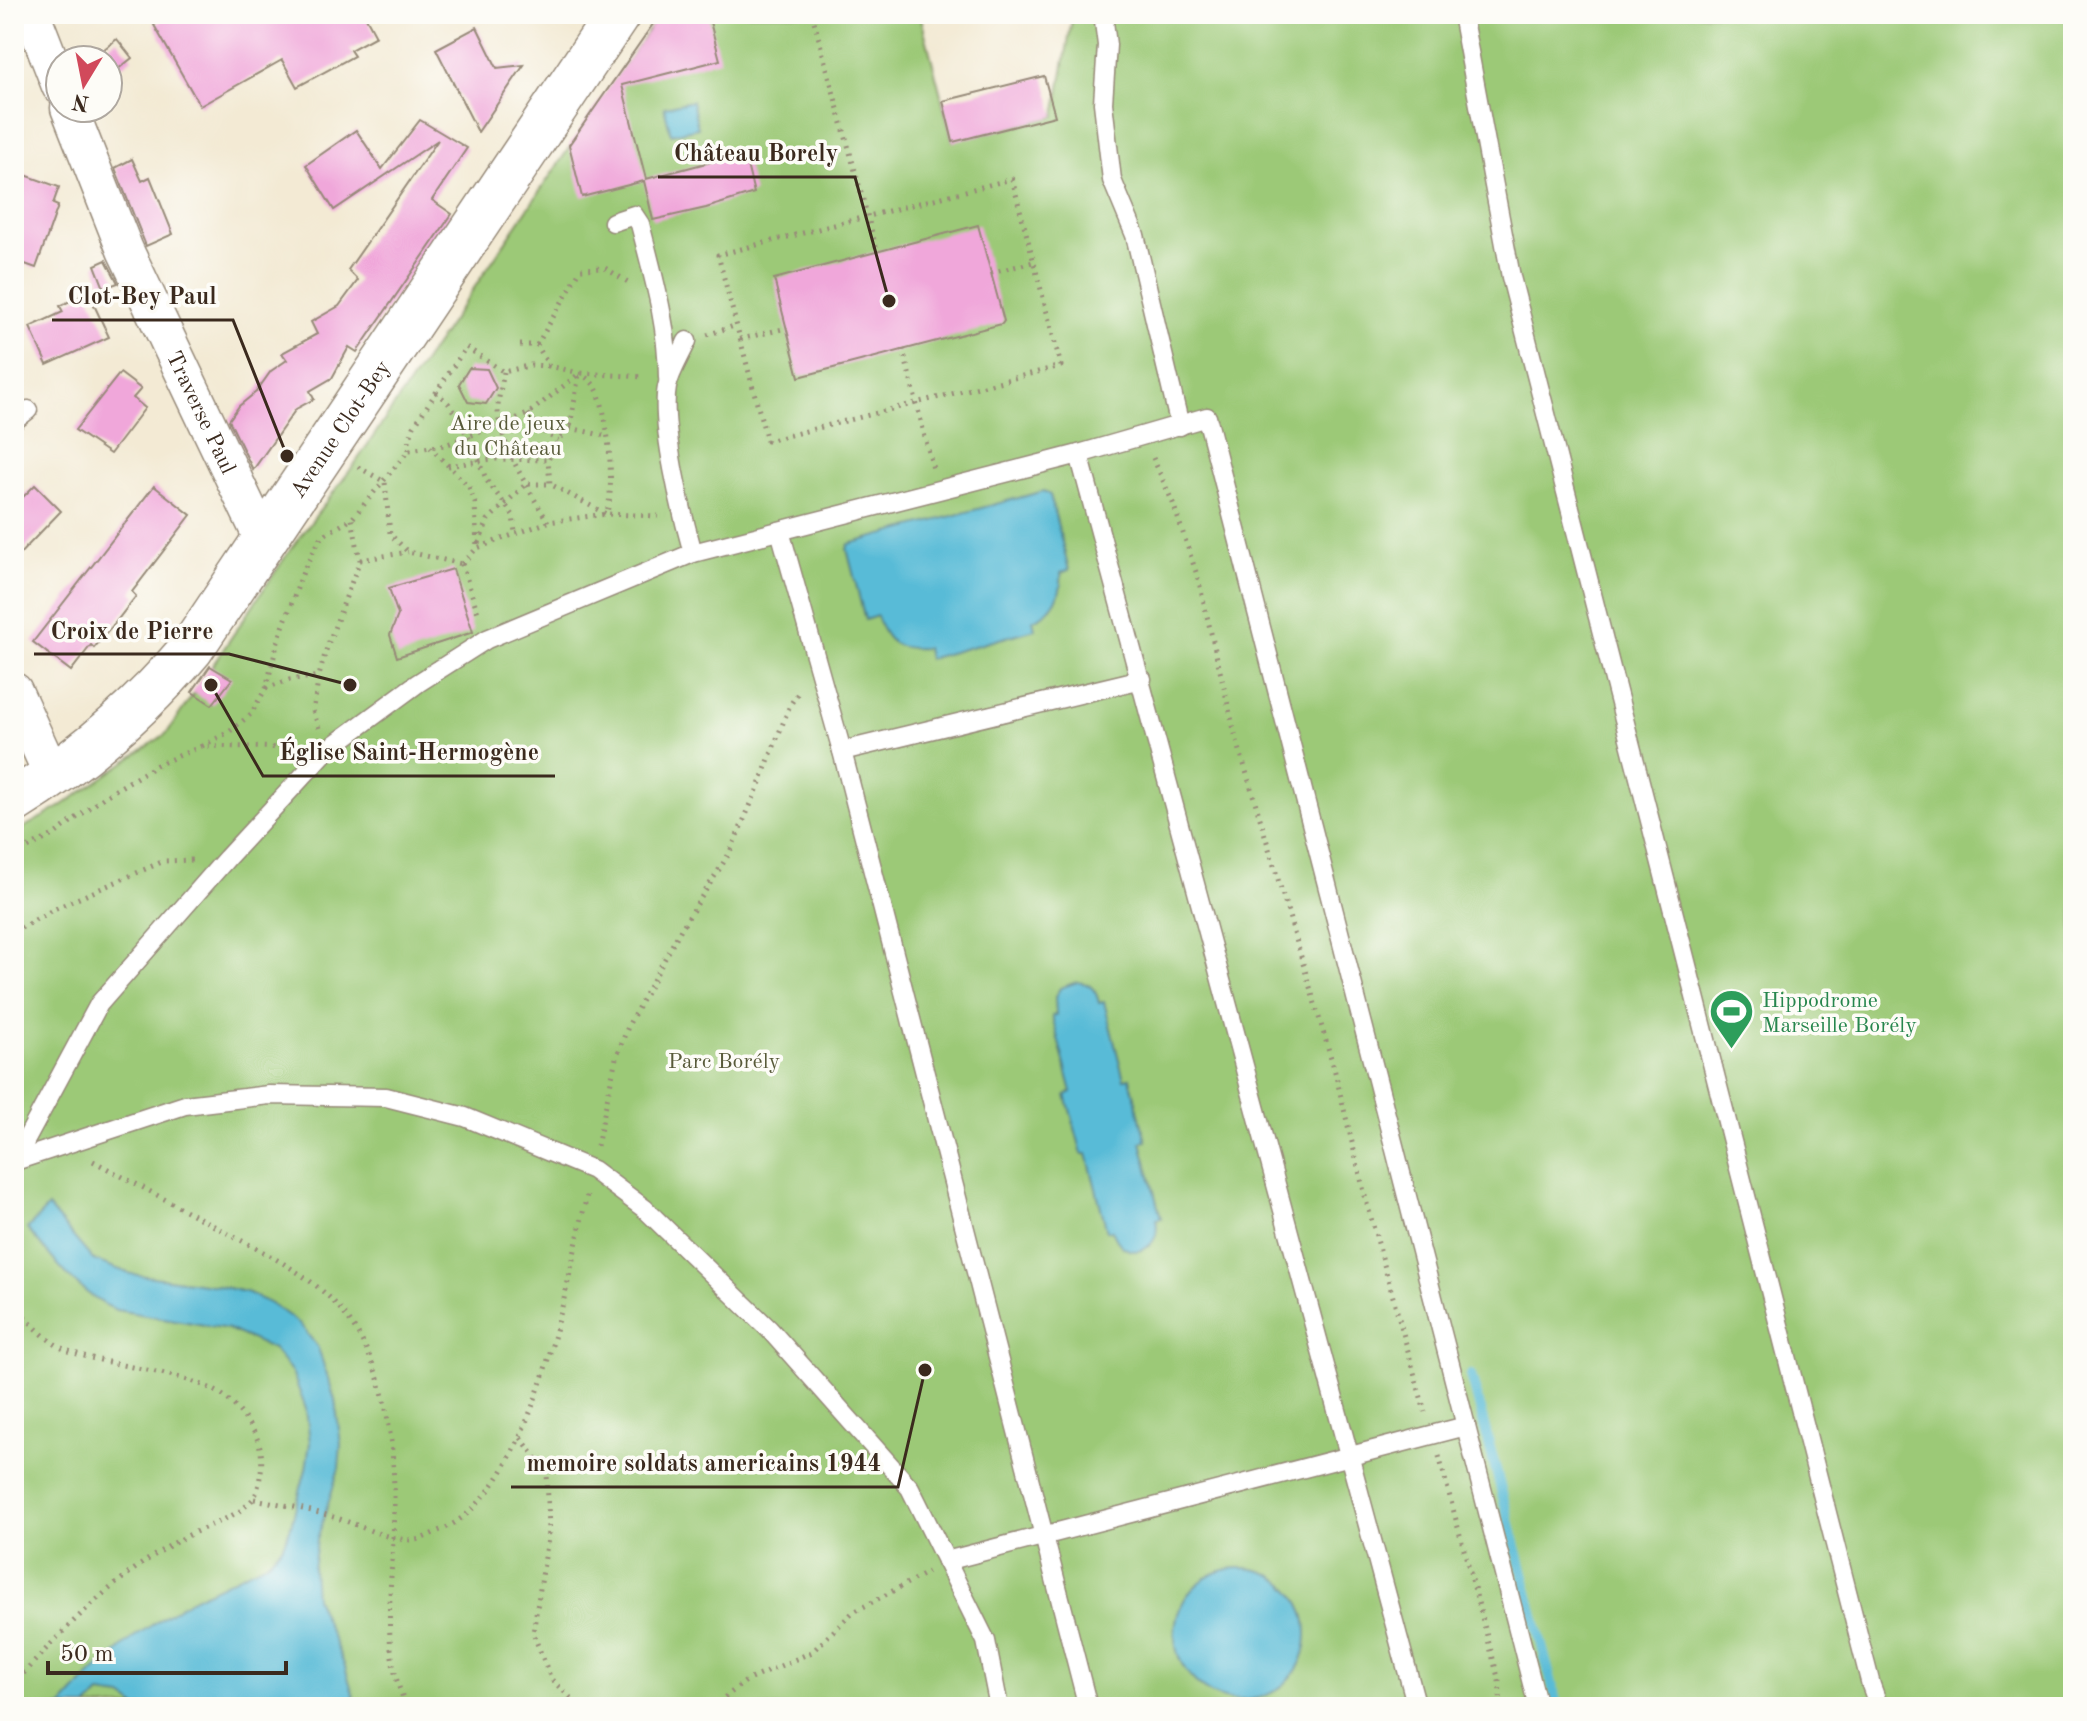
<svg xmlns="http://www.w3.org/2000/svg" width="2087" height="1721" font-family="'Old Standard TT',serif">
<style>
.green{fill:#9cc977;stroke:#6c7a4a;stroke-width:2}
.water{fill:#59bbd7;stroke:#4a727a;stroke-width:2}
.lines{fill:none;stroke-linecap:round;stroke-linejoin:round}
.stream{stroke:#59bbd7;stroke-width:10}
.building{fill:#f0a7da}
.service-casing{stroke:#978a79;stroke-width:21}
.minor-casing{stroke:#978a79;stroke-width:39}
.tertiary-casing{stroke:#978a79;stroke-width:47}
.path{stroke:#978a79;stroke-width:5;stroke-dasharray:2 6;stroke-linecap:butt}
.service{stroke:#fff;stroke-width:18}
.minor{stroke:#fff;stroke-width:36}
.tertiary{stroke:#fff;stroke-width:44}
.labels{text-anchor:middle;stroke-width:7;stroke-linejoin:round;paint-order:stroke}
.street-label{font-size:22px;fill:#3b2a1e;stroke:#fdfcf7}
.park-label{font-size:22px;fill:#585a39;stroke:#fdfcf7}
.leisure-label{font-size:22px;fill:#27864d;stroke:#fdfcf7;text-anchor:start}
.leader{fill:none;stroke:#3b2a1e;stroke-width:3}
.callout-dot{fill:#3b2a1e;stroke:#fdfcf7;stroke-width:3}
.callout-label{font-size:24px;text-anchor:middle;font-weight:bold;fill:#3b2a1e;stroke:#fdfcf7;stroke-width:7;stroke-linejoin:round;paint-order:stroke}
</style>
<rect width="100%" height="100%" fill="#fdfcf7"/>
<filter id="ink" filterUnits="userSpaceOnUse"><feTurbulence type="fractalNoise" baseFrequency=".0125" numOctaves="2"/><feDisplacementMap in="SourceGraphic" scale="16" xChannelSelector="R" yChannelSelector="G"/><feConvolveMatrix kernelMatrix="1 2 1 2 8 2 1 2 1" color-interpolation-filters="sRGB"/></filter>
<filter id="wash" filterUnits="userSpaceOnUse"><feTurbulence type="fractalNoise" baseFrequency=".006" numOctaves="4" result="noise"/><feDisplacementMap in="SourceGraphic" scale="32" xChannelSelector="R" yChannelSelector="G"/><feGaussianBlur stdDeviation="1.8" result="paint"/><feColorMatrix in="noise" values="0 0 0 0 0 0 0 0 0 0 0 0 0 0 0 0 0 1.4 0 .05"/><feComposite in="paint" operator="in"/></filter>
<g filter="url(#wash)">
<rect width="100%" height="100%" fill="#f3ead4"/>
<path class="green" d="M660,14H920L953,141L1055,116L1073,14H2073V1707H14V833L60,807L167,733L290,550L354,465Z"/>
<g class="water">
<path d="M692,101L698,128L671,134L664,107Z"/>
<path d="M1044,491L1050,495L1069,570L1061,573C1063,593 1054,612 1033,620L1035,629L928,659L926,648C897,650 886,644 877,616L865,620L847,549L849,544Z"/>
<path d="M1077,982C1091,983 1096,990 1099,1003L1104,1002L1124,1079L1130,1078L1146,1141L1141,1142L1161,1218L1156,1219C1159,1234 1154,1246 1139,1251C1124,1252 1117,1243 1112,1230L1107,1231L1087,1154H1082L1066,1095L1072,1092L1052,1016L1056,1015L1055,997L1060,988Z"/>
<path d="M48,1207L93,1260L131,1274L219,1286L249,1293L275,1306L300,1324L318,1348L335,1400L341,1444L339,1468L317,1540L313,1569L315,1598L344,1664L357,1707H137L122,1697L100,1694L87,1707H61L92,1673L135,1636L190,1600L266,1563L282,1547L290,1529L306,1469L310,1443L306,1409L292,1372L273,1349L228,1329L116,1310C78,1294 54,1259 27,1229Z"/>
<circle cx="1241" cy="1634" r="66"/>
</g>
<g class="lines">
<path class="stream" d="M1471,1375L1558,1707"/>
</g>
<g id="blocks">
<g class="building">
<path d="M173,14H364L376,36L350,50L354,56L297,87L282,60L200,106L154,25Z"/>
<path d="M660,14H708L720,60L622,85L646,179L744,153L754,193L706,208L653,220L644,181L582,197L569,145Z"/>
<path d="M477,27L497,68L524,65L478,132L436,49Z"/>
<path d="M117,39L132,58L108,77V60H97L94,57Z"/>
<path d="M1044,76L1055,116L953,142L943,101Z"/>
<path d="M420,120L467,148L432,200L452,214L357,352L349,347L332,378L310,391L314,399L296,409L253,470L229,420L239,406L256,392L271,371L287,360L282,353L317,334L311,322L339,306L358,280L348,270L438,140L334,210L306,165L356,130L382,169Z"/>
<path d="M132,159L142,181L150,177L173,234L146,246L115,168Z"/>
<path d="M14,171L59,187L53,204L58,206L36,268L14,260Z"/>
<path d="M978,225L1004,321L1002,324L799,377L774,279Z"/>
<path d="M106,260L118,283L104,288L95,265Z"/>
<path d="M88,292L109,337L47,365L30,327L63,312L60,306Z"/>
<path d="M469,368L487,369L496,388L486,404L468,402L459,384Z"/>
<path d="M120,373L141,389L133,398L145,408L110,454L75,430Z"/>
<path d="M35,485L61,511L14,560V506Z"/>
<path d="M154,486L191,515L132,592L136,596L115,623L94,648L91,645L71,671L33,642Z"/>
<path d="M453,569L473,632L397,657L390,635L398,615L389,588Z"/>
<path d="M210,666L232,679L212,705L192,692Z"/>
</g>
</g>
</g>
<g filter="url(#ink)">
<use href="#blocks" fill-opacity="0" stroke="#978a79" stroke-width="2"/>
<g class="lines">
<defs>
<g id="service">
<path d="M1103,14L1107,45L1103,103L1112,180L1135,235L1180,426"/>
<path d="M1462,14L1511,277L1871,1685L1879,1707"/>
<path d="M613,222L634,215L640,224C653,275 668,325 668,378"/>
<path d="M687,341C681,355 670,372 667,387C660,425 682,514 693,553"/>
<path d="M14,421L28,410"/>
<path d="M1079,454L1207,417L1538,1707"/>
<path d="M780,531L842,751L1088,1707"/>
<path d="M842,751L1142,679"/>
<path d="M15,1161L185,1105L269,1095L386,1097L465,1117L593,1170L645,1209L769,1329L910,1488L986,1641L999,1707"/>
<path d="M14,1162L99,1004L227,858L327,750L418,683L487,639L693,553L1079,454L1417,1707"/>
<path d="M946,1561L1466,1426"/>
</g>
<g id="minor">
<path d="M32,14L60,86"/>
<path id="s1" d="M69,108L125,250L263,540"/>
<path d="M14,691L53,777"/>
</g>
<g id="tertiary">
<path id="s2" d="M14,801C82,759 140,710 191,649L618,14"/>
</g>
</defs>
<use href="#service" class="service-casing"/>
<use href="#minor" class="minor-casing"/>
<use href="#tertiary" class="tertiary-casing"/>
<g class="path">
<path d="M812,14L877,251"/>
<path d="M1012,179L1061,366L767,441L718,255Z"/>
<path d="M991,273L1033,262"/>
<path d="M707,335L737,325"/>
<path d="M740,339L787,328"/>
<path d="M520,345H537L549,366C565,370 583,371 594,385C608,403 616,493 606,514L550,484L548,460L558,441L570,428L579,374"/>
<path d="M537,345L581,269L605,268L628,282"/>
<path d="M903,349L933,469"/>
<path d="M504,372C502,384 498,397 498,409C497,440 532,495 548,522L606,514L658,516"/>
<path d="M436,392L449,404L468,436L487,481L513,515L515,533"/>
<path d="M528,414L541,430L558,441"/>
<path d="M570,428L606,436"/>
<path d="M430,447L469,487L475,503L477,548"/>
<path d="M409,450V440L414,426L466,347L504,372L531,365L548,366"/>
<path d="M1153,458L1173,503L1198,578L1235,734L1334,1068L1366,1200L1425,1412"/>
<path d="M448,466L492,459L548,460"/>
<path d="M358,467L385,482L390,534L408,552L462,564"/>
<path d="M479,543L488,520L526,484H550"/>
<path d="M360,560L408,552"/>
<path d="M462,564L477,548L548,522"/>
<path d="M462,564L479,616"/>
<path d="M266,688L289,680L319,676"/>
<path d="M319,728L313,711L319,676L327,647L360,560L352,519"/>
<path d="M202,746L229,732L251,714L266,688L278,641L304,569L322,536L352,519L409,450L445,445L528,414L580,373L644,377"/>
<path d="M14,855L55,834L107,795L157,765L202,746L297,748"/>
<path d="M14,932L54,909L164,861L193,860"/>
<path d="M597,1146L616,1058L629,1024L681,929L729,854L757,790L790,705L800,690"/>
<path d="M93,1161C138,1185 183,1209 227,1233C263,1252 301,1270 330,1298C392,1359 397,1457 393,1539C391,1596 381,1653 407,1707"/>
<path d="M14,1305C27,1319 46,1341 64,1349C108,1368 193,1371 226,1398C236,1406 243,1416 250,1426C261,1441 264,1458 260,1477C259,1484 257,1495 252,1500C235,1519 205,1526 183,1538C117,1574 63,1629 14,1684"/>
<path d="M521,1438L547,1472L549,1532L533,1633L551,1679L580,1707"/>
<path d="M1439,1456L1499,1681L1501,1707"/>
<path d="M254,1499C282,1504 310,1510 337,1518C362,1526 386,1540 413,1540C422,1540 432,1533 441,1530C534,1491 566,1285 587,1195"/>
<path d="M712,1707L746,1681L812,1652L852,1613L928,1572"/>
</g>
<use href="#service" class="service"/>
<use href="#minor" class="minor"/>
<use href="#tertiary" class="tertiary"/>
</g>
</g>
<defs>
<symbol id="stadium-pin" viewBox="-11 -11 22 30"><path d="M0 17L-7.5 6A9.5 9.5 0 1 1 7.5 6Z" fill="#2e9e5b" stroke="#fdfcf7"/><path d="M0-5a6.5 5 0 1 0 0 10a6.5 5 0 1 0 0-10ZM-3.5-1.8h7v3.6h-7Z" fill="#fff"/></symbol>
</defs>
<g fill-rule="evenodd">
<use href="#stadium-pin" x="1706" y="986" width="51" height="69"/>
</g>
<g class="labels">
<g class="street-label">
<text dy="8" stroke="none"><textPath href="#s1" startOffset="332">Traverse Paul</textPath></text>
<text dy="8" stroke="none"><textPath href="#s2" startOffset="500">Avenue Clot-Bey</textPath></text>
</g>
<g class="park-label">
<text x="508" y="430">Aire de jeux<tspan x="508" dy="25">du Château</tspan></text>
<text x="724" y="1068">Parc Borély</text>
</g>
<g class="leisure-label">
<text x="1762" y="1007">Hippodrome<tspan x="1762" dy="25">Marseille Borély</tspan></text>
</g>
</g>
<path class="leader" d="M889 301L855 177H658M287 456L233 320H52M350 685L229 654H34M211 685L263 776H555M925 1370L898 1487H511"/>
<g class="callout-dot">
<circle cx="889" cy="301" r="8"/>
<circle cx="287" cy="456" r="8"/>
<circle cx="350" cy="685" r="8"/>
<circle cx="211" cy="685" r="8"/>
<circle cx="925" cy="1370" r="8"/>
</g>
<g class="callout-label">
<text x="756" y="161">Château Borely</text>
<text x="142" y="304">Clot-Bey Paul</text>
<text x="132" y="639">Croix de Pierre</text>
<text x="409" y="760">Église Saint-Hermogène</text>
<text x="704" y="1471">memoire soldats americains 1944</text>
</g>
<rect width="2087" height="1721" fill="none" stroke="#fdfcf7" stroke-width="48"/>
<g transform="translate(84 84) rotate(190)"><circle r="38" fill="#fdfcf7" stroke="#afa8a0" stroke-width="2"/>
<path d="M0-6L14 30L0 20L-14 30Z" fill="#d1495b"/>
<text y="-12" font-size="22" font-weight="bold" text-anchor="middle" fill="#3b2a1e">N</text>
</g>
<path d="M48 1661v12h238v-12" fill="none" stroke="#3b2a1e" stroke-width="4"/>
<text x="60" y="1661" font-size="24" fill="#3b2a1e" stroke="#fdfcf7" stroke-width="6" paint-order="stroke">50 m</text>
</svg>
